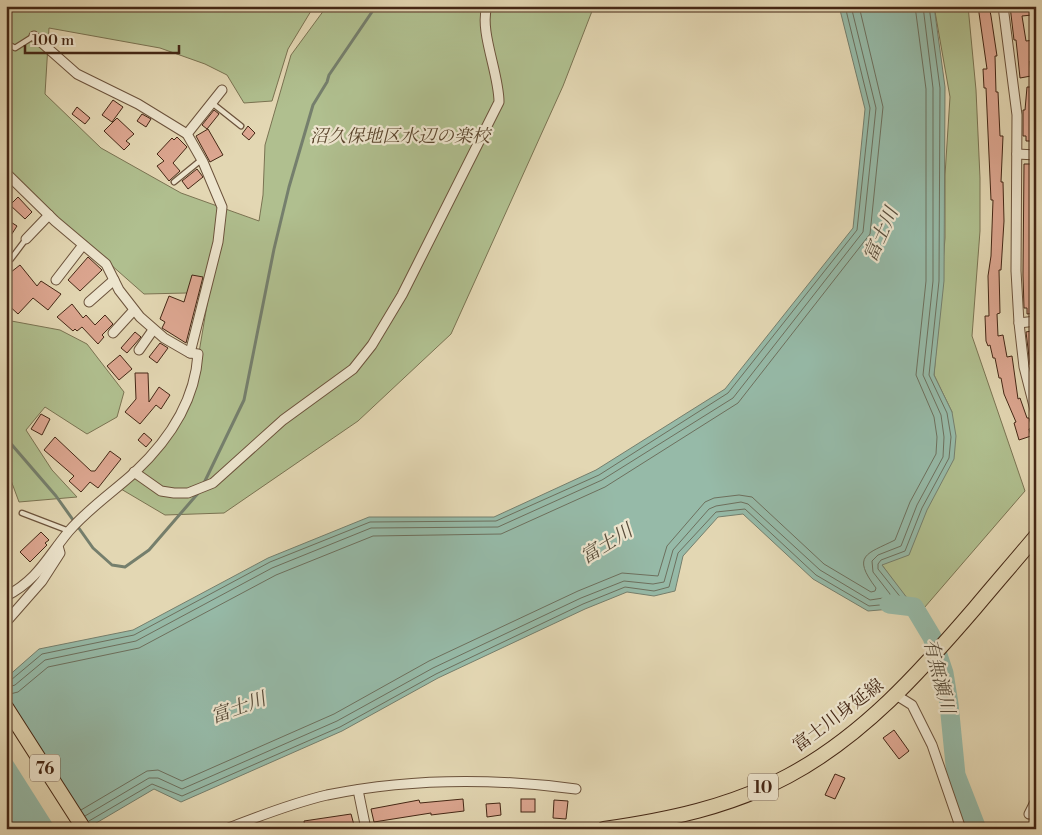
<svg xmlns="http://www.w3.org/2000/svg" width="1042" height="835" font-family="'Libre Bodoni','Noto Serif JP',serif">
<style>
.green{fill:#b0bf8f;stroke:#7a7352}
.water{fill:#96baa8;stroke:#757f6d}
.pier{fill:#e3d7b3}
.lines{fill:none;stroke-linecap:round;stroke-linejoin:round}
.shore{stroke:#6d705e;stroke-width:1}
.stream{stroke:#757f6d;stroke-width:3}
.river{stroke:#96baa8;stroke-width:19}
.building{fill:#dca690;stroke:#442715}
.lane-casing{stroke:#6c533c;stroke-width:7}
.street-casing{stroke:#6c533c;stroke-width:11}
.primary-casing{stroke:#442715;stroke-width:16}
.lane{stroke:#ede5ce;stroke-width:4.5}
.street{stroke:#ede5ce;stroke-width:9}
.primary{stroke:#e3d7b3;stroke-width:14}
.labels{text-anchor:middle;stroke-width:4.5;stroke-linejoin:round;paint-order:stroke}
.shield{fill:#ede5ce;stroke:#77604c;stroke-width:1}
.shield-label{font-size:16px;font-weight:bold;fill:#442715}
.park-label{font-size:18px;font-style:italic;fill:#5a452d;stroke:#ede5ce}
.street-label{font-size:18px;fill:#442715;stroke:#ede5ce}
.water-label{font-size:19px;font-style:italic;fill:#584c3a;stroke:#ede5ce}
</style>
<rect width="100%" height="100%" fill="#e3d7b3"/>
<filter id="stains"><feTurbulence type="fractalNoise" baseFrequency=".004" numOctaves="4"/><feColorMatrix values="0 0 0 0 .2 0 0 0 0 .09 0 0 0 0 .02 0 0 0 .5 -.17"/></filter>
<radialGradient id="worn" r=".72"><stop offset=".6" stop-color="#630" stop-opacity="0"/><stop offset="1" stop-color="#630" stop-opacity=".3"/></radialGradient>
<g class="green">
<path d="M6,6H314L288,49L272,101L244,103L227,75L205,64L160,48L49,28L45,94L101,148L181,193L259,221L263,195L265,145L291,55L327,6H594L563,86L451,334L358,421L224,513L165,515L121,489L154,459L192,394L208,299L187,293L144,294L50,211L6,166Z"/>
<path d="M934,6H968L976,90L980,178V231L972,336L1025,491L918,615L882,565L952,412L934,375L945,238V175L950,97Z"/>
<path d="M6,320L60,330L87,344L124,392L117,417L87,434L45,407L26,430L52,470L77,497L19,502L6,467Z"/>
</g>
<path class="water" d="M839,6H934L945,87L944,281L934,375L952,412L956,436L954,459L927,510L909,555L882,565L914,607L868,611L813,579L743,514L718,517L683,556L675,591L654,596L627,592L585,609L438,678L342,731L181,802L154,789L86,829H6V678L39,649L133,630L268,558L369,517H494L596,470L725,389L853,228L865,109Z"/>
<path class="pier" d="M6,707L84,829H56L6,750Z"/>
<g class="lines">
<g class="shore">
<path d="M6,682L11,680L42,654L134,635L270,562L370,522L496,521L599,475L728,393L857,230L870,108L845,6"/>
<path d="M6,688L15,685L45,660L136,641L272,568L371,528L498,527L602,480L733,398L863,232L876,108L851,6"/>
<path d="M6,695L18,692L48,667L139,648L276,575L373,536L501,534L605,487L738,403L870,234L883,107L859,6"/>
<path d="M81,810L147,771L158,770L182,781L334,714L429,661L578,591L622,573L658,576L667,546L705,502L714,498L739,495L752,497L824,564L871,592L875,591L876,588C851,555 867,554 895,540L910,502L936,454L937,437L934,417L916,375L926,281V89L915,6"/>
<path d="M85,816L149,778H158L182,789L337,721L433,668L581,598L624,581L653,584L664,582L673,550L709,509L716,506L741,502L748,504L820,570L870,600L890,597V594L873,572L872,561L878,555L901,546L917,505L943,457L944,437L941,415L923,375L933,281V88L923,6"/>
<path d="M89,821L152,784L182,796L340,727L436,674L583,604L625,587L654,591L669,587L678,553L716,512L745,509L816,575L869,606L901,603L902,599L878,569V564L881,560L905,551L922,508L949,458L951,437L947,413L929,375L939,281L940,88L929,6"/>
</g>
<g class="stream">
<path d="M6,438L56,496L93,548L112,565L125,567L149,550L200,491"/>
<path d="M204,483L244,400L274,249L289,187L313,105L327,82L329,75L376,6"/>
</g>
<path class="river" d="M889,604L914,607L932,637L944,673L949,704L956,775L977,829"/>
</g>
<g class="building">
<path d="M978,6H989L991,16L997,56H995L996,92H998L1000,136H1003L1001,182H1003L1004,221L1001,270H999L1000,313L997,314L998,336L1003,335L1007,357L1012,356L1018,399L1020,398L1027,418H1029L1032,428L1029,429L1031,436L1019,440L1014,423L1016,422L1004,394L1001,378H999L995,358H993L990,345L988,346L986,341L985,316H989L988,276L991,256L993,200H991L986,88H984L983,69H987Z"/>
<path d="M1010,6H1031L1032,15L1022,16L1026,41L1035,40L1036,60L1030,61L1031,76L1020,78L1016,40H1014Z"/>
<path d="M1027,87H1036V141H1026V136H1023V110H1025Z"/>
<path d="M113,100L123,107L112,122L102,115Z"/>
<path d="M77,107L90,118L85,124L72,114Z"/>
<path d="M214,110L219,114L207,129L202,125Z"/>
<path d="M142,114L151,119L146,127L137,121Z"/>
<path d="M117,118L134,134L126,141L130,144L124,150L104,131Z"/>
<path d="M248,126L255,133L249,140L242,134Z"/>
<path d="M208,129L223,155L210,162L196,136Z"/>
<path d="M177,137L187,147L173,163L180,171L169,181L157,166L164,161L157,154L172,138L174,140Z"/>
<path d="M1024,164H1036L1035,313L1027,314V308H1024L1023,275Z"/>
<path d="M197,169L203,177L188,189L182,181Z"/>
<path d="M18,197L32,212L25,219L10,205Z"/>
<path d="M6,219L17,226L6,243Z"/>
<path d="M88,257L102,270L80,291L68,280Z"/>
<path d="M20,265L37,286L41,281L61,294L48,310L33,298L18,314L6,303V276Z"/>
<path d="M192,275L203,277L186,343L162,328L165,322L160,319L169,296L184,302Z"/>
<path d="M72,304L83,318L86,315L95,325L105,315L113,324L102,335L104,337L98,344L82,327L77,331L75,329L73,331L57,317Z"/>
<path d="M1036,330V364L1030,365L1026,332Z"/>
<path d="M135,332L141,337L127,353L121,348Z"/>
<path d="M160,343L168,348L157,363L149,357Z"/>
<path d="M120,355L132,369L119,380L107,366Z"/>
<path d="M135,373H148L149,402L159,387L170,395L161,409L156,405L140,424L125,412L136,399Z"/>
<path d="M41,414L50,419L42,435L31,429Z"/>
<path d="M144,433L152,440L146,447L138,440Z"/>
<path d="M55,437L91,471H95L110,451L121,459L98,488L90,482L81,492L69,481L74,476L44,450Z"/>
<path d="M41,532L49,540L45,543L47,545L30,562L20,552Z"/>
<path d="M894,730L909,751L899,759L883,738Z"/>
<path d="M835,774L845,778L835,799L825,795Z"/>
<path d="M463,799L464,811L431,815V813L374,822L371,809L419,800L420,803Z"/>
<rect x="521" y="799" width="14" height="13"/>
<path d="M554,800L568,801L566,819L553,818Z"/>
<path d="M500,803L501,815L487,817L486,804Z"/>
<path d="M351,814L354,825L305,829L304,821Z"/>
</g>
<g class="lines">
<defs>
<g id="lane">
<path d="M6,43L15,48L34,36"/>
<path d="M212,103L241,126"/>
<path d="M174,182L201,160"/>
<path d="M6,261L11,259L26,239"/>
<path d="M22,513L69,531"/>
</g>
<g id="street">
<path d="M1003,6L1017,115L1016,271L1019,323L1024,367L1036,414"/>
<path d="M34,36L77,74L138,104L187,134L203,162L222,207L218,242L190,353"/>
<path d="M187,134L222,90"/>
<path d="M1017,154L1036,155"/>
<path d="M6,173L55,221L106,264L119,290L140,317L164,338L190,353L198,354C195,402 169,440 135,472C113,492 89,508 69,531C48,556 38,580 6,596"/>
<path d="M26,239L49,215"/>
<path d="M56,280L83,245"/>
<path d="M89,302L114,280"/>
<path d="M1019,323L1036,321"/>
<path d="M113,333L134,310"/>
<path d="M139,350L153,330"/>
<path d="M134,472L161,491L174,493H188L213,483L283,420L353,369L372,345L402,295L499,102C499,73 479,31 487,6"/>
<path d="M6,622L42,581L60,553L58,546"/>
<path d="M896,695L912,705L932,745L961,829"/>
<path d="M358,790L366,829"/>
<path d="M1029,814L1036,800"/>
<path d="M226,829C259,816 293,803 327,795C410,778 493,778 576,789"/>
</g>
<g id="primary">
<path d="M6,707L84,829"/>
<path d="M604,829C667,820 730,807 788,776C863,736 920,672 975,608C995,584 1016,560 1036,536"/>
</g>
</defs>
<use href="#lane" class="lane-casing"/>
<use href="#street" class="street-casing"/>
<use href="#primary" class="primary-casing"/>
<use href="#lane" class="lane"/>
<use href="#street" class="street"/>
<use href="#primary" class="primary"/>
</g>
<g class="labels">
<g class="shield">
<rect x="30" y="754.5" width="30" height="27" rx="4"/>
<rect x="748" y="773.5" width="30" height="27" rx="4"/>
</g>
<g class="shield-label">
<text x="45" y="774">76</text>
<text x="763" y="793">10</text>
</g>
<g class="park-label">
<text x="400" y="142">沼久保地区水辺の楽校</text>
</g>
<g class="street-label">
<text transform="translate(838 715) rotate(-37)" y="6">富士川身延線</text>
</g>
<g class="water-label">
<text transform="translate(880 234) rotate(-66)" y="7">富士川</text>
<text transform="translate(606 543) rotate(-32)" y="7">富士川</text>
<text transform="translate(940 676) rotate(76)" y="7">有無瀬川</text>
<text transform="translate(238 707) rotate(-20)" y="7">富士川</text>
</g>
</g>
<rect width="1042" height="835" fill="none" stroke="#e3d7b3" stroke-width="25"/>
<rect x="8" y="8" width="1027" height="820" fill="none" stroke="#442715" stroke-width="2.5"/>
<rect x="12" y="12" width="1017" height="810" fill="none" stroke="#442715"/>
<path d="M25 45v8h154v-8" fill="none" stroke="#442715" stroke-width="2.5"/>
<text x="32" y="45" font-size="15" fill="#442715" stroke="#ede5ce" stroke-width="4" paint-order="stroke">100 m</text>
<rect width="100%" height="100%" filter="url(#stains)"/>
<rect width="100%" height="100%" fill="url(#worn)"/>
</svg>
